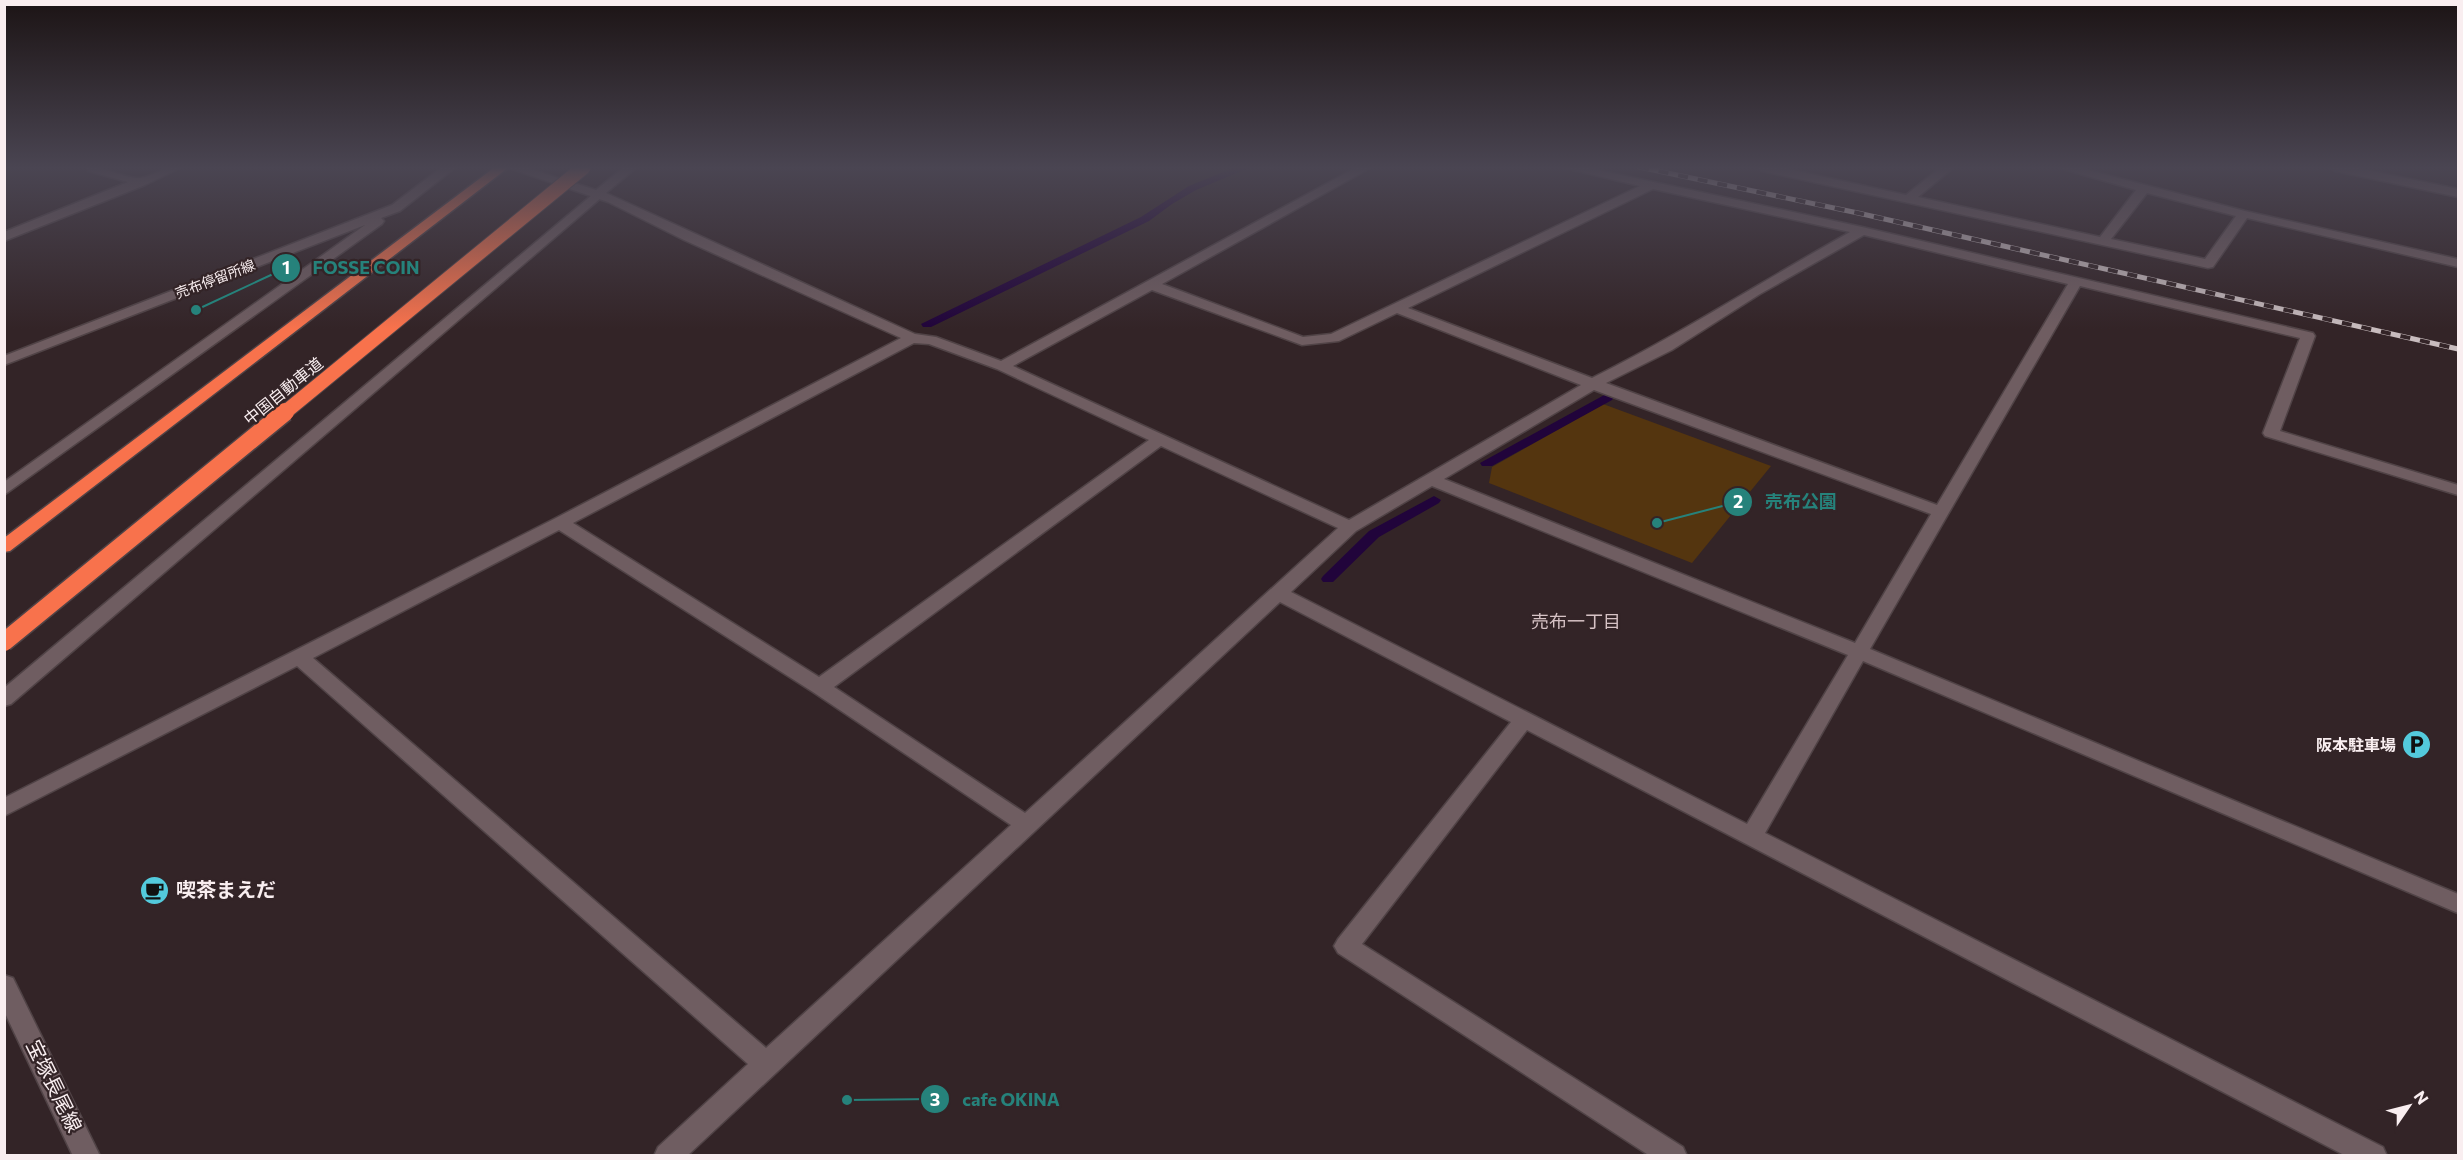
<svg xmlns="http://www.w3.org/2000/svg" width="2463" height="1160" font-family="Commissioner,'Noto Sans JP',sans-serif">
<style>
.green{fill:#54350f}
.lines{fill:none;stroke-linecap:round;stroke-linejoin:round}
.stream{fill:#21043b;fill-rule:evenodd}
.pedestrian-casing{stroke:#504346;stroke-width:3}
.minor-casing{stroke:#504346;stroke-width:3}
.tertiary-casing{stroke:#504346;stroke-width:3}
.motorway-casing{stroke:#504346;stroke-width:3}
.pedestrian{fill:#6f5d61;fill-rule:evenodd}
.minor{fill:#6f5d61;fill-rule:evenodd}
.tertiary{fill:#6f5d61;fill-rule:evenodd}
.motorway{fill:#f8724c;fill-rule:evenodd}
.rail-casing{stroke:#c8bcbe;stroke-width:5}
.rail{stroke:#332427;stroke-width:4;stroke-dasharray:10;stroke-linecap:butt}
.motorway-bridge-far1-casing{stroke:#504346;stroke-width:16;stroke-linecap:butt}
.motorway-bridge-casing{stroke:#504346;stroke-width:21;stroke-linecap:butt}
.motorway-bridge-far1{stroke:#f8724c;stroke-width:14}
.motorway-bridge{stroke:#f8724c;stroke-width:18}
.labels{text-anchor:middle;stroke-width:4.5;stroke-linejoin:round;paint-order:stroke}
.far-street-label{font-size:14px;fill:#f9eef0;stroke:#332427}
.street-label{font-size:16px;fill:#f9eef0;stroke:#332427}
.poi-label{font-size:16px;font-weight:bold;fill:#f9eef0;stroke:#332427;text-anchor:end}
.neighbourhood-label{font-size:18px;fill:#d6c2c5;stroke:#332427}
.near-poi-label{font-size:20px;font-weight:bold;fill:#f9eef0;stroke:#332427;text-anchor:start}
.near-street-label{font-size:20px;fill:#f9eef0;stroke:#332427}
.leader{fill:none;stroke:#26827b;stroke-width:2}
.callout-dot{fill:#26827b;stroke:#332427;stroke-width:2}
.mark-label{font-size:18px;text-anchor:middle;font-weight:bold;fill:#fff}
.callout-label{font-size:18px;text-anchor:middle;font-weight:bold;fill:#26827b;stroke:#332427;stroke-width:4.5;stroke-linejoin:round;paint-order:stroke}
</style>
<rect width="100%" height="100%" fill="#332427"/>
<path class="green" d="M1603,404L1771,466L1692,563L1489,483L1492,467Z"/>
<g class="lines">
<g class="stream">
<path d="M1236,167H1251L1196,190L1172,204L1149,221L931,327H923L921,324L1141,217L1189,186Z"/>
<path d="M1608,393L1614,397L1612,400L1492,466H1482L1480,463Z"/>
<path d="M1434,496L1441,500L1439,503L1379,537L1333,582H1323L1321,579L1323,576L1369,531Z"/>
</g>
<defs>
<path id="pedestrian" d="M598,190L602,191V197L11,704L4,706V688Z"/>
<g id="minor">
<path d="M87,167C104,167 127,179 140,178C154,176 162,167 182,167L145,185L4,241V232L128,182L88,171Z"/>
<path d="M442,167H456L400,211L381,218L384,221L382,224L4,495V482L365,225L4,365V356L392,205Z"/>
<path d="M506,167H524L596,190L624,167H637L606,193L915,334L936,337L1001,361L1357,167H1372L1162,284L1303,337L1331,334L1640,186L1561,167H1584L1862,227L2313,333L2315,336L2280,431L2458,485V495L2265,436L2263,433L2300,338L2080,286L1870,649L2458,894V913L1863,661L1765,833L2383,1147L2387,1156H2346L1527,730L1362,944L1683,1147L1687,1156H1650L1338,953L1334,946L1338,939L1511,722L1280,602L687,1156H654L658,1147L748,1064L297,666L4,816V798L554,519L901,338L684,240L608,202ZM1653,189L1850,232C1764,280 1681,334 1592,378L1408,308ZM1864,235L2068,284L1937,505L1606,383L1672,350L1760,294ZM1152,290L1302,345L1339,341L1397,313L1581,385L1349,520L1013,366ZM914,343L929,344L997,369L1149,440L819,677L573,523ZM1594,390L1931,514L1855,643L1444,479ZM1161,446L1338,528L1025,813L834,687ZM1432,486L1848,655L1747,824L1291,592L1356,531ZM559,530L813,692L1011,825L766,1048L313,658Z"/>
<path d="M1756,167H1779L1906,195L1941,167H1954L1918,197L2100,237L2136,190L2056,167H2076L2245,211L2458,259V267L2247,218L2213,267L2208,268L1762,171ZM2147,193L2236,216L2205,259L2111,239Z"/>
<path d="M2329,167H2352L2458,189V197L2335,171Z"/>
</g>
<path id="tertiary" d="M4,975L13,978L100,1156H73L4,1011Z"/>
<path id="motorway" d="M495,167H509L10,551L4,552V538Z"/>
</defs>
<use href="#pedestrian" class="pedestrian-casing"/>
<use href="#minor" class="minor-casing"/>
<use href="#tertiary" class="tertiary-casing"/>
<use href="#motorway" class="motorway-casing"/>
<use href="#pedestrian" class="pedestrian"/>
<use href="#minor" class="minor"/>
<use href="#tertiary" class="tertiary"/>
<use href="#motorway" class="motorway"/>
<defs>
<path id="rail" d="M1639,167L1858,213L2458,349"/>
</defs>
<use href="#rail" class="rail-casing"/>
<use href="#rail" class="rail"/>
<defs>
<path id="motorway-bridge-far1" d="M283,414L584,167"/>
<path id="motorway-bridge" d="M4,642L285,412"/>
</defs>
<use href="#motorway-bridge-far1" class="motorway-bridge-far1-casing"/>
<use href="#motorway-bridge" class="motorway-bridge-casing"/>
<use href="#motorway-bridge-far1" class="motorway-bridge-far1"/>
<use href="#motorway-bridge" class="motorway-bridge"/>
</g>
<linearGradient id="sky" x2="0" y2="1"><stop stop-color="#1c1415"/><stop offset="0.51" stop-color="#4a4552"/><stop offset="1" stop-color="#4a4552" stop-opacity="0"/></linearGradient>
<rect width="2463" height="329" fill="url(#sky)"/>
<defs>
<symbol id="parking-disc" viewBox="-11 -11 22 22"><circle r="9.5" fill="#53cadc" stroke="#332427"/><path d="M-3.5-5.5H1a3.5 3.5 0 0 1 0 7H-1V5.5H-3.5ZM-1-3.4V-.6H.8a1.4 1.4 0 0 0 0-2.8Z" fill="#111"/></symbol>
<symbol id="cafe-disc" viewBox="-11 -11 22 22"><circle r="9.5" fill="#53cadc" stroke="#332427"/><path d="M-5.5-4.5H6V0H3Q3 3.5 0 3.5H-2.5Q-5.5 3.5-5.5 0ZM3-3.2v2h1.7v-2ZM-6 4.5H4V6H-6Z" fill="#111"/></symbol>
</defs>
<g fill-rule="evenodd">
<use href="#parking-disc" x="2400" y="728" width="33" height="33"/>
<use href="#cafe-disc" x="138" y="874" width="33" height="33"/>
</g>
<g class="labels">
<g class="far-street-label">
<text transform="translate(215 279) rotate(-21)" y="5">売布停留所線</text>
</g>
<g class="street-label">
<text transform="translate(283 391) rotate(-39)" y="6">中国自動車道</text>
</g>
<g class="poi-label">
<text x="2396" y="751">阪本駐車場</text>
</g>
<g class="neighbourhood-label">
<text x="1576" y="628">売布一丁目</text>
</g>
<g class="near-poi-label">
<text x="176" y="897">喫茶まえだ</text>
</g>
<g class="near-street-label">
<text transform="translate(54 1086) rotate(64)" y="7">宝塚長尾線</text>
</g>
</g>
<path class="leader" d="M196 310L286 268M1657 523L1738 502M847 1100L935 1099"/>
<g class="callout-dot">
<circle cx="196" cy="310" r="6"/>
<circle cx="1657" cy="523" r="6"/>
<circle cx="847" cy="1100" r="6"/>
<circle cx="286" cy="268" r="15"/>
<circle cx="1738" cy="502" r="15"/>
<circle cx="935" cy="1099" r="15"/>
</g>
<g class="mark-label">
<text x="286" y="274">1</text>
<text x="1738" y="508">2</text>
<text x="935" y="1106">3</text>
</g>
<g class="callout-label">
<text x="366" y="274">FOSSE COIN</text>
<text x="1801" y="508">売布公園</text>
<text x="1011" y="1106">cafe OKINA</text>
</g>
<rect width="2463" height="1160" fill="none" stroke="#f9eef0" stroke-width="12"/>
<g transform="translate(2409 1106) rotate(55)" stroke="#332427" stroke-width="4.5" paint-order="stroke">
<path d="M0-4.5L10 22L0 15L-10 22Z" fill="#f9eef0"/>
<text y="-9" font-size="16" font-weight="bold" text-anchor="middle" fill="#f9eef0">N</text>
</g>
</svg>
